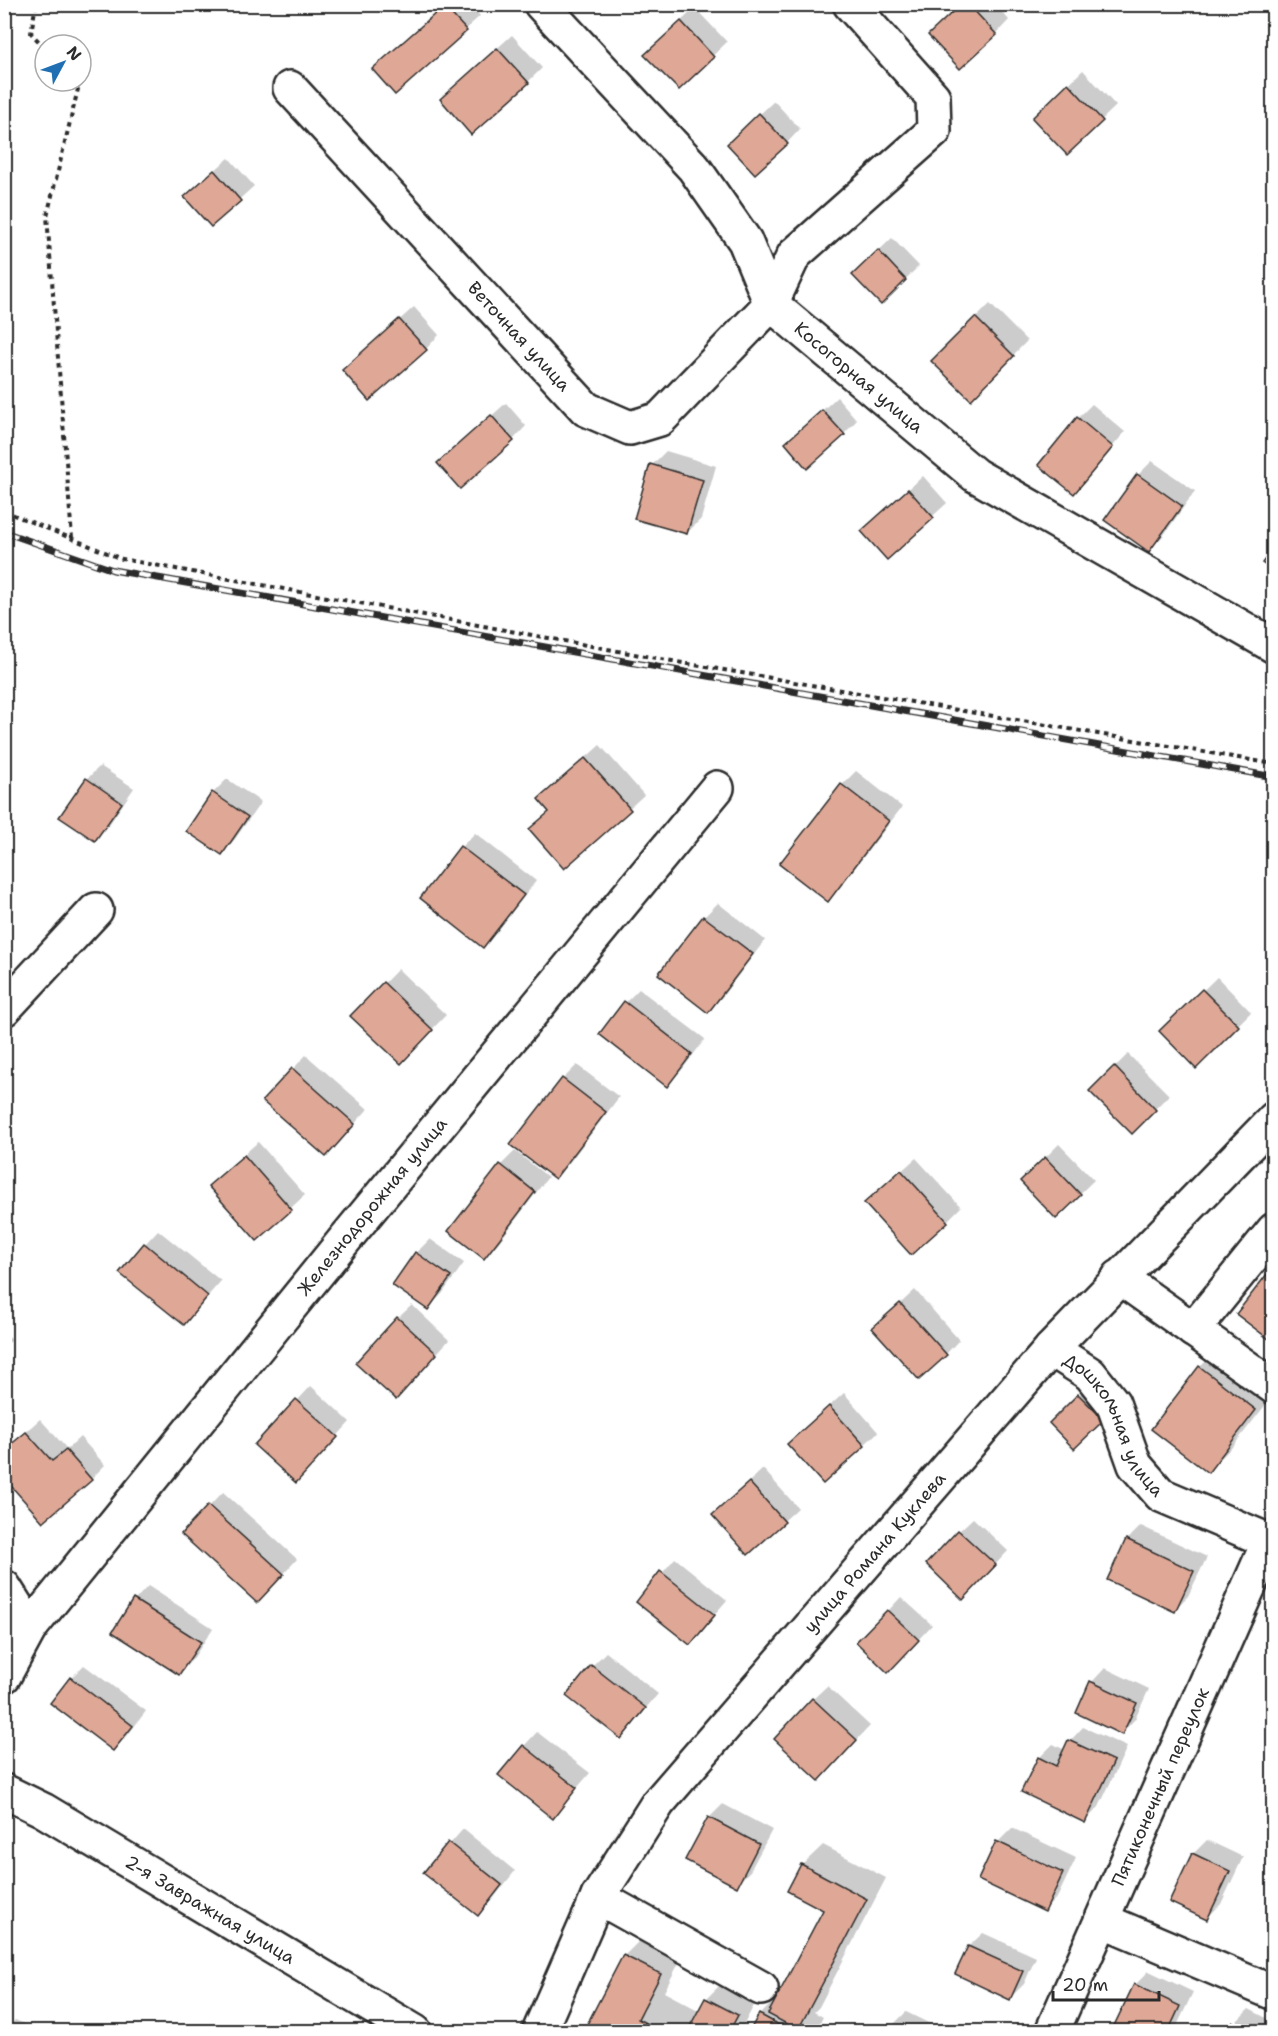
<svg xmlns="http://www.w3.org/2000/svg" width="1278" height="2036" font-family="'Shantell Sans',sans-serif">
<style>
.shadow{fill:#0003}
.building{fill:#dfa896;stroke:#2b2b2b;stroke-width:1.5}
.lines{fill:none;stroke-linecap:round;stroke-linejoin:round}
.minor-casing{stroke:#2b2b2b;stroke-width:38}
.path{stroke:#2b2b2b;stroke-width:4;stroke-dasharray:4.5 4.5;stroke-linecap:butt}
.minor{stroke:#fff;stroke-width:33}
.rail-casing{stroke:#2b2b2b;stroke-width:7}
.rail{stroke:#fff;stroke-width:4.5;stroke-dasharray:14;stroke-linecap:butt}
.labels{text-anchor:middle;stroke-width:6;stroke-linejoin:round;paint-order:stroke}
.street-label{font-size:18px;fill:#2b2b2b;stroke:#fff}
</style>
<rect width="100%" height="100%" fill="#fff"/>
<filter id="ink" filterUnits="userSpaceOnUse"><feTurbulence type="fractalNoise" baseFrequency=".0167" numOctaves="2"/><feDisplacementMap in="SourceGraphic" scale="12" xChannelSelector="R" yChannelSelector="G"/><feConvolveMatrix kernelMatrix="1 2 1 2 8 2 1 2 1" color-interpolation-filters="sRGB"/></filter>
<g filter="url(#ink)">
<g class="shadow">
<path d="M446,4H470L480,16L395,93L388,56Z"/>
<path d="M962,4H995L1009,20L996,34Z"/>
<path d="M695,8L727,42L679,88L660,41Z"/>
<path d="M512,35L542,68L528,82L456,85Z"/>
<path d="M1083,70L1116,106L1067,153L1048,104Z"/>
<path d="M774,101L800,129L787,143L743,130Z"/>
<path d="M229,158L254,186L211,225L200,183Z"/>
<path d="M892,238L919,266L881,303L868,261Z"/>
<path d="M990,304L1027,341L971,398L933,361Z"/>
<path d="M414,307L439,335L426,349L358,357Z"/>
<path d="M837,397L857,420L844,434L787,443Z"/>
<path d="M506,403L526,426L513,440L453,450Z"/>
<path d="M1092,404L1125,432L1074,492L1078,418Z"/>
<path d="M666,451L716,466L701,519L687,533L652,465Z"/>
<path d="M1152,461L1195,491L1163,536L1149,550L1106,519L1138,475Z"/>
<path d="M923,476L947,503L887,558L863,531Z"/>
<path d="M600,745L644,795L564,867L531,829L550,811L554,786Z"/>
<path d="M100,766L134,788L108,826L95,839L87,779Z"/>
<path d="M856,771L902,807L841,886L827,900L842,785Z"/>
<path d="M227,779L261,802L235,839L222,853L213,793Z"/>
<path d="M475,833L536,881L497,932L483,946L422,898L461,847Z"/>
<path d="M718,903L765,940L722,997L708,1011L704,917Z"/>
<path d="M398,969L446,1015L414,1048L352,1016Z"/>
<path d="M1217,977L1251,1012L1196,1067L1161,1031Z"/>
<path d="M639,989L705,1039L681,1071L667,1084L626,1002Z"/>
<path d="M1128,1054L1169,1095L1132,1132L1091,1091Z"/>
<path d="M306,1055L368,1109L339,1141L293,1069Z"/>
<path d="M577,1065L619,1097L569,1163L555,1177L563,1079Z"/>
<path d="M258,1142L305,1195L257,1239L224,1172Z"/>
<path d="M1059,1144L1094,1180L1056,1217L1022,1181Z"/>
<path d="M515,1151L548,1177L498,1243L484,1257L501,1165Z"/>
<path d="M916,1158L961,1207L947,1221L880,1190Z"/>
<path d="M158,1230L221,1281L184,1323L145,1244Z"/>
<path d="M430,1239L464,1263L442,1294L428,1308L416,1253Z"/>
<path d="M915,1290L959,1340L946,1354L888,1315Z"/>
<path d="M412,1305L449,1340L409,1384L398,1318Z"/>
<path d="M4,1332L12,1340L4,1347Z"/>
<path d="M1227,1341L1274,1394L1234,1445L1208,1471L1200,1367Z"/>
<path d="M1100,1374L1123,1399L1074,1447L1051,1423Z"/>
<path d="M311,1386L350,1422L309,1467L256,1445Z"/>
<path d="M844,1393L878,1432L864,1445L803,1430Z"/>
<path d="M40,1419L67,1449L80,1437L105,1465L91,1479L4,1451Z"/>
<path d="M763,1469L798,1508L749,1553L728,1501Z"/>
<path d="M223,1492L297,1559L271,1588L183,1534Z"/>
<path d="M973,1518L1008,1551L977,1584L959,1531Z"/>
<path d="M1141,1526L1207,1557L1188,1596L1174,1610L1127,1540Z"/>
<path d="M675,1558L727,1600L690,1643L638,1602Z"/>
<path d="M148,1586L213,1628L193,1659L179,1673L114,1632L135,1600Z"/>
<path d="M901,1597L932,1625L902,1657L888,1611Z"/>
<path d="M606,1652L658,1694L621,1737L592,1666Z"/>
<path d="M84,1665L146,1711L127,1736L113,1749L71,1678Z"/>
<path d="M1105,1668L1149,1689L1135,1719L1122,1733L1092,1682Z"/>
<path d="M827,1686L870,1726L833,1765L813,1699Z"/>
<path d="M1083,1727L1127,1747L1099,1807L1085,1821L1039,1758L1053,1744L1065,1750L1070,1741Z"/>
<path d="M537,1732L590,1773L552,1817L524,1746Z"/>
<path d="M723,1804L772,1830L750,1871L736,1885L709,1818Z"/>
<path d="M1012,1828L1076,1858L1058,1896L1045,1910L980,1879L998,1842Z"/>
<path d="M463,1829L515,1871L492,1900L478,1914L425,1873Z"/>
<path d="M1207,1840L1243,1857L1221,1904L1207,1918L1193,1854Z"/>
<path d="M823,1845L886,1878L819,2007L814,2012L823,2017L815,2032H751L760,2015L781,1994L825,1909L802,1865Z"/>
<path d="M651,1929L687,1947L664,1992L700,2011L707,1998L733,1972L763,1988L740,2032H585L625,1955Z"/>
<path d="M983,1933L1036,1957L1024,1984L1010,1998L957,1973L969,1946Z"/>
<path d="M1149,1971L1193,1992L1174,2032H1113L1135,1985Z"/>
<path d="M1249,2009L1274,2022V2032H1231L1235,2023Z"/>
<path d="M906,2012L947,2032H889L892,2026Z"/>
<path d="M15,2020L44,2032H4Z"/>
</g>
<g class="building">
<path d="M961,4H968L997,35L960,69L928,35Z"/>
<path d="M444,6L467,31L395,95L372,69Z"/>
<path d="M681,21L714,57L679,90L644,55Z"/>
<path d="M497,48L529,83L471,135L440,99Z"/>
<path d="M1068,83L1103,121L1067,155L1032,118Z"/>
<path d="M759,113L788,144L755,174L727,144Z"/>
<path d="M214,170L241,201L211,227L184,197Z"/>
<path d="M878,250L906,280L881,305L852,275Z"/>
<path d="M975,317L1014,356L971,400L931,361Z"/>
<path d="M399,319L427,350L369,401L342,370Z"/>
<path d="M822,410L845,435L807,469L785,443Z"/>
<path d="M491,415L514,441L460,489L437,463Z"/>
<path d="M1077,417L1113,447L1074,494L1038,465Z"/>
<path d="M650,464L703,480L687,534L634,519Z"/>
<path d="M1137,474L1182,506L1149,552L1104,520Z"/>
<path d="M908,489L934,518L887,560L861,531Z"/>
<path d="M1274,547V571L1262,563Z"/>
<path d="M585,758L631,810L564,869L529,829L549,812L538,799Z"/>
<path d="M86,778L122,803L95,841L59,817Z"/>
<path d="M841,784L889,821L828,902L779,864Z"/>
<path d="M212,792L248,817L222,855L186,831Z"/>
<path d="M460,846L524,895L483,948L420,898Z"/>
<path d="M703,916L753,954L708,1013L658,974Z"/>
<path d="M383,982L433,1030L401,1064L350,1016Z"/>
<path d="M1202,989L1239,1026L1196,1069L1159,1031Z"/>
<path d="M624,1001L692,1054L667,1087L599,1034Z"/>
<path d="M1114,1066L1156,1110L1132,1134L1089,1091Z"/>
<path d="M292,1068L355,1124L326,1157L262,1101Z"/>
<path d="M562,1078L606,1112L555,1179L510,1145Z"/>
<path d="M244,1155L292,1210L257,1241L208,1186Z"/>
<path d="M1045,1157L1081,1195L1056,1219L1020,1181Z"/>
<path d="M500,1164L535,1192L484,1259L448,1231Z"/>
<path d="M901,1170L948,1222L911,1255L864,1203Z"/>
<path d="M144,1243L208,1296L184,1325L119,1273Z"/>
<path d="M415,1252L451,1277L428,1310L392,1285Z"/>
<path d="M1274,1265V1343L1236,1314Z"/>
<path d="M900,1303L947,1355L919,1380L872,1328Z"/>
<path d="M397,1317L437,1354L396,1400L355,1363Z"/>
<path d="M1199,1366L1256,1410L1208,1473L1151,1429Z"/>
<path d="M1078,1394L1104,1420L1074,1449L1049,1423Z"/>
<path d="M296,1399L338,1437L296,1483L254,1445Z"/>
<path d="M829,1406L865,1446L823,1484L787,1444Z"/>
<path d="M26,1432L52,1461L66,1450L92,1480L43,1522L4,1478V1450Z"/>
<path d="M749,1482L785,1522L748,1555L712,1515Z"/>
<path d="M208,1505L284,1574L257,1603L181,1534Z"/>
<path d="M958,1530L996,1565L963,1600L926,1564Z"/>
<path d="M1126,1539L1194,1571L1175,1612L1107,1580Z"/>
<path d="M660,1571L715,1615L690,1645L636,1602Z"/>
<path d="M133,1599L201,1642L179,1675L112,1632Z"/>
<path d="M887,1610L919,1640L888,1673L856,1642Z"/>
<path d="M591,1665L646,1708L621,1739L566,1696Z"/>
<path d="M70,1677L133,1726L113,1751L50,1703Z"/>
<path d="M1090,1681L1137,1703L1122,1735L1076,1713Z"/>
<path d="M812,1698L857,1740L819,1781L774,1739Z"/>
<path d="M1068,1740L1114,1761L1085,1823L1021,1792L1038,1757L1056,1766Z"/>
<path d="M523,1745L577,1788L553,1819L498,1775Z"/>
<path d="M708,1817L759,1844L737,1887L685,1860Z"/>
<path d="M996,1841L1063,1873L1045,1912L978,1880Z"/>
<path d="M448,1842L502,1885L478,1916L423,1873Z"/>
<path d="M1192,1853L1230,1871L1207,1920L1169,1902Z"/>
<path d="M801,1864L867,1899L798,2030L768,2014L823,1910L787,1891Z"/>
<path d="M1274,1943V1957L1268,1954Z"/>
<path d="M968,1946L1023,1971L1010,2000L955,1974Z"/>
<path d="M623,1955L661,1974L638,2019L662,2032H583Z"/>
<path d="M1134,1984L1180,2006L1168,2032H1111Z"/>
<path d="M705,1998L738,2015L729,2032H687Z"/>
<path d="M759,2014L792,2032H749Z"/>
<path d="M1233,2022L1252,2032H1229Z"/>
<path d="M890,2025L904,2032H887Z"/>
</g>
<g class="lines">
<defs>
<g id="minor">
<path id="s1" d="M541,4L694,168L745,241L771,304L975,475L1274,646"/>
<path id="s2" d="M290,88L586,409L630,428L660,419L771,304L794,255L934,131L933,97L850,4"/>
<path d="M4,1009L96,910"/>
<path d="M1119,1277L1274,1387"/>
<path d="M1193,1330L1274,1230"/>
<path id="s3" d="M1051,1349L1090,1374L1113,1403L1135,1465L1161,1495L1274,1543"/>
<path d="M4,1587L30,1628L4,1676"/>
<path id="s4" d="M30,1628L346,1238L717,788"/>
<path id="s5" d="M4,1791L43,1810L415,2032"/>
<path d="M598,1897L761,1988"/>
<path d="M1102,1920L1274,1993"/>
<path id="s6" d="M539,2032L598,1897L658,1803L1051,1349L1274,1119"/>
<path id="s7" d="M1052,2032L1269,1541"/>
</g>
</defs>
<use href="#minor" class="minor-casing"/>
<g class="path">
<path d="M36,4L31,33L45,48"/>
<path d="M4,511L122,559L683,663L1274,764"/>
<path d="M72,538L47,216L79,85L75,81"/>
</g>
<use href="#minor" class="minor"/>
<defs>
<path id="rail" d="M4,532L113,570L1274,777"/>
</defs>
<use href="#rail" class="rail-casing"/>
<use href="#rail" class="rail"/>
</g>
</g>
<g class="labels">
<g class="street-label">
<text dy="6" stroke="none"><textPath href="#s2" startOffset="338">Веточная улица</textPath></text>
<text dy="6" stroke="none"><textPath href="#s1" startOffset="496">Косогорная улица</textPath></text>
<text dy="6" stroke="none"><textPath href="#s4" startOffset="543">Железнодорожная улица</textPath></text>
<text dy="6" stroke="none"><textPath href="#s3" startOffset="102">Дошкольная улица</textPath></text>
<text dy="6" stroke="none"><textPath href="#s6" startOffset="590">улица Романа Куклева</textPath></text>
<text dy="6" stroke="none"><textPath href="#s7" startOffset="268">Пятиконечный переулок</textPath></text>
<text dy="6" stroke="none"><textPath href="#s5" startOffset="238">2-я Завражная улица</textPath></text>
</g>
</g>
<rect width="1278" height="2036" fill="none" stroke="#fff" stroke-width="24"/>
<rect x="12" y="12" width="1254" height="2012" fill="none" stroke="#2b2b2b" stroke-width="2" filter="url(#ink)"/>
<g transform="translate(63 63) rotate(49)"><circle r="28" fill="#ffffff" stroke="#aaaaaa" stroke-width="1.5"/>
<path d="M0-4.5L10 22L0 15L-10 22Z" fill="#1f6fb2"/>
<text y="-9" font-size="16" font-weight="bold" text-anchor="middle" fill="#2b2b2b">N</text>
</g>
<path d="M1053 1991v9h106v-9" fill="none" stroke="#2b2b2b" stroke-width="3"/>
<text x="1062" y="1991" font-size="18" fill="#2b2b2b" stroke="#ffffff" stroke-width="4.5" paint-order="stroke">20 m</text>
</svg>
